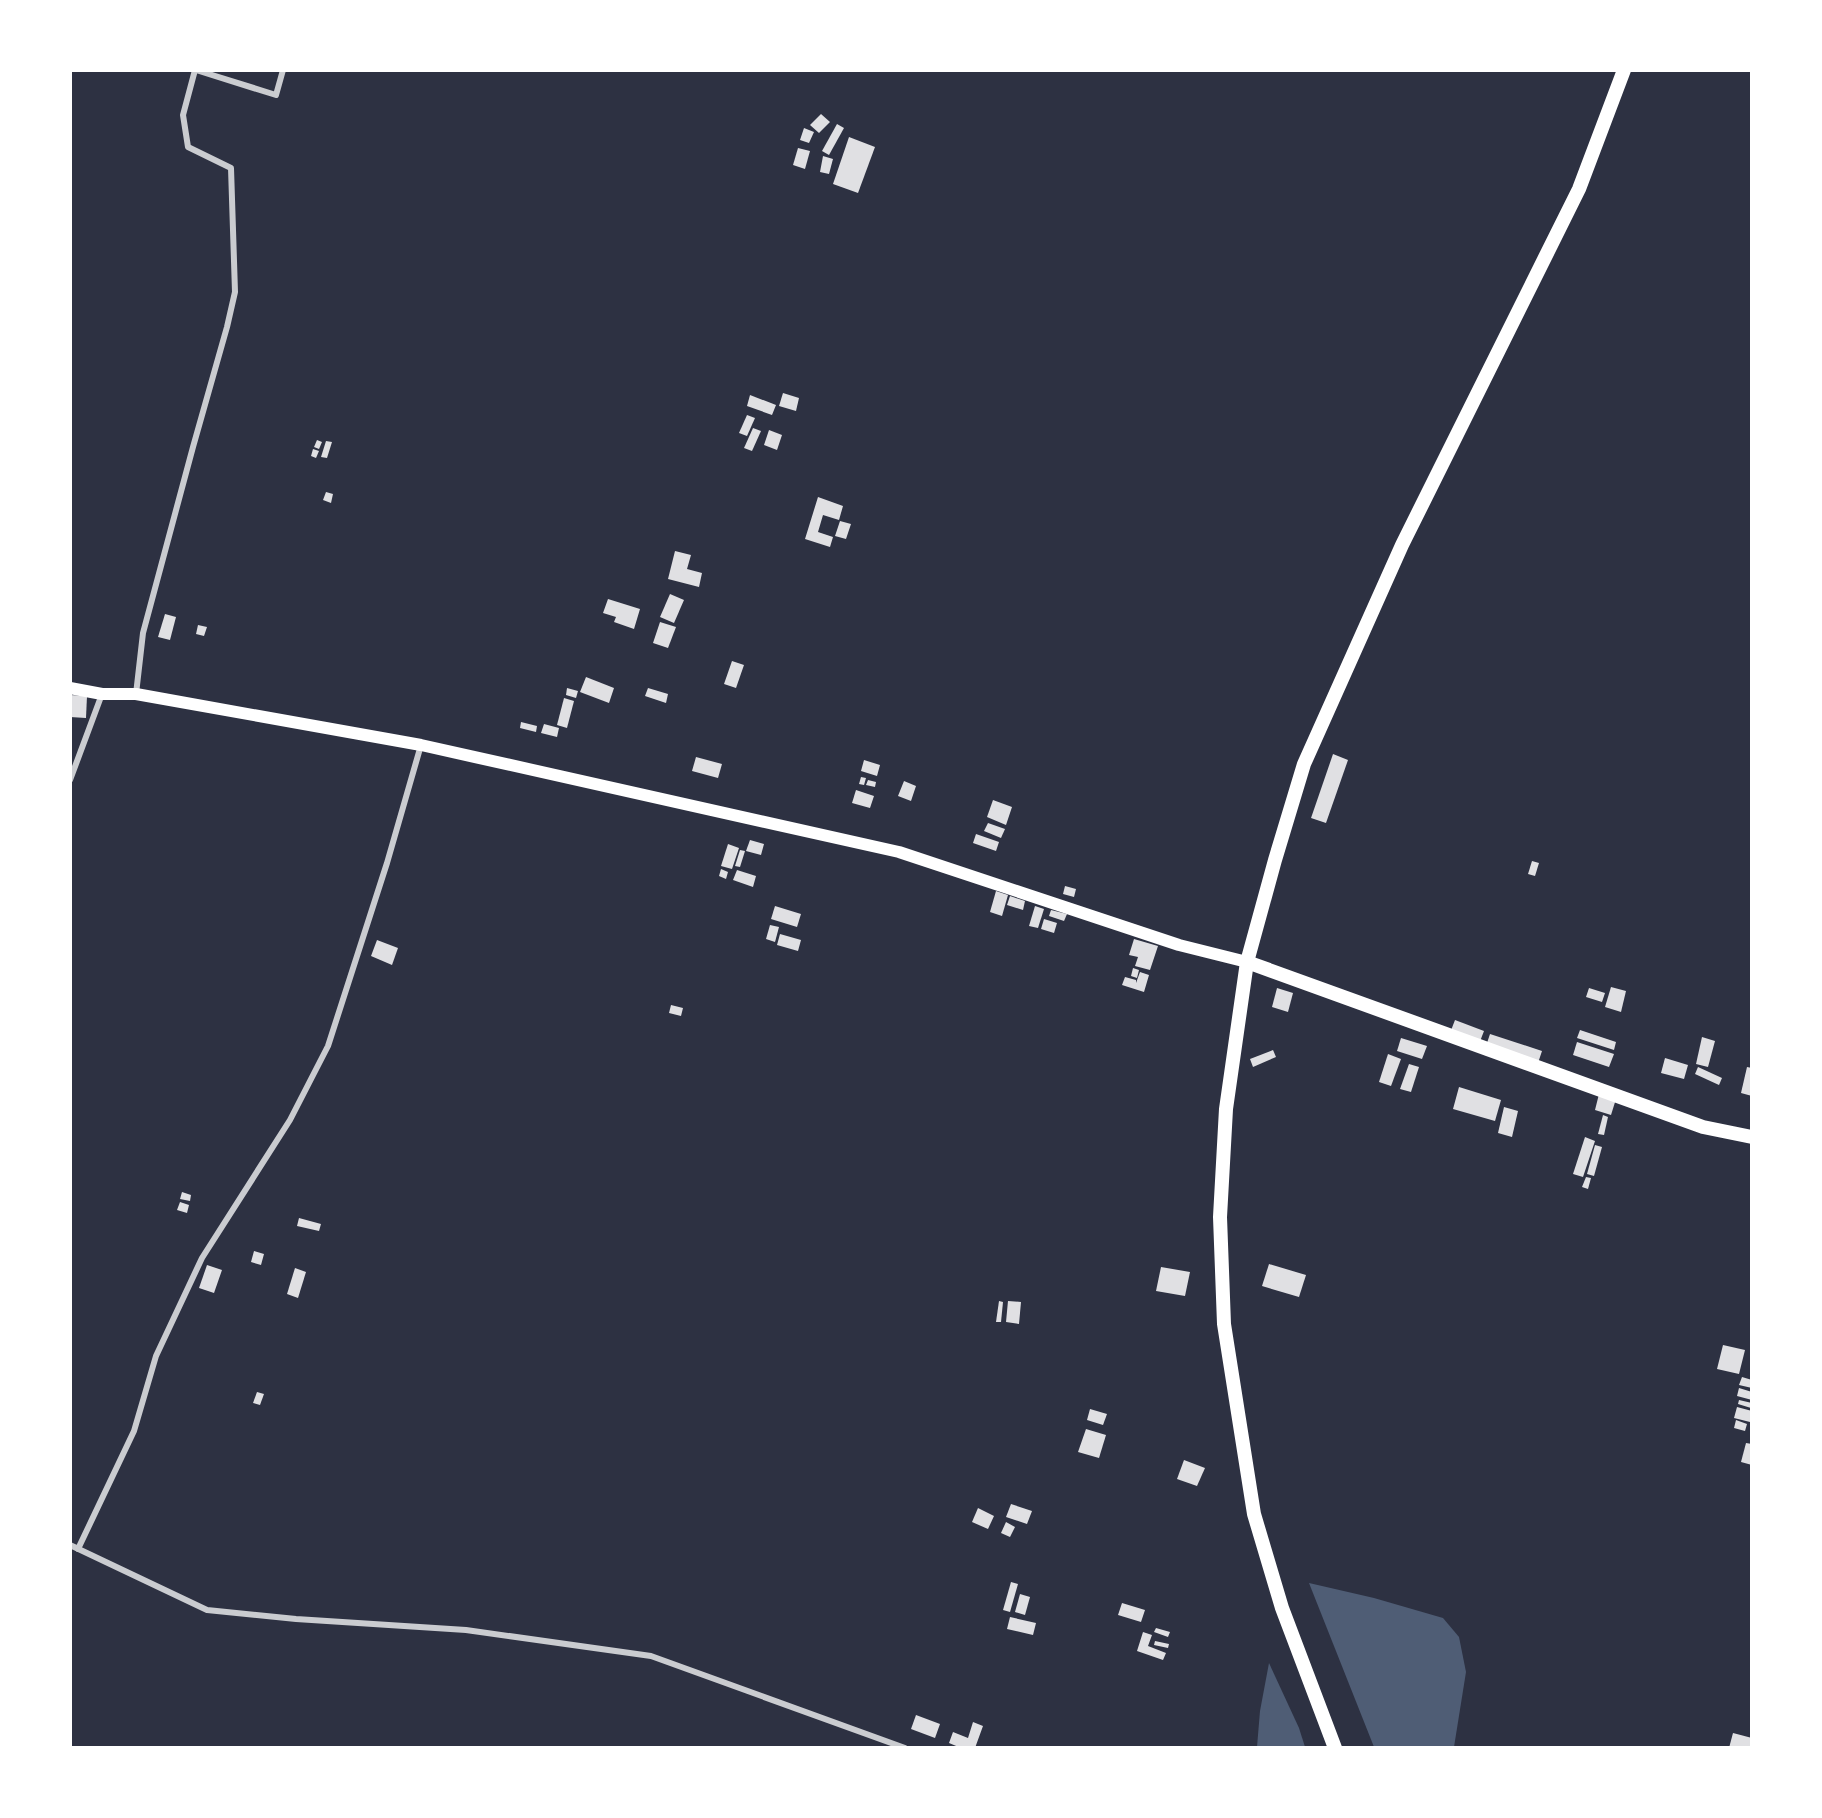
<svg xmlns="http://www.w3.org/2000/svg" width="1822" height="1818" font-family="'Alegreya Sans',sans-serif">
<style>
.water{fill:#4f5d75}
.building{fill:#e0e0e3}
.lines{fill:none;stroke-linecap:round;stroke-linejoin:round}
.minor{stroke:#caccd0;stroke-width:6}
.secondary{stroke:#fff;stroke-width:12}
.primary{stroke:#fff;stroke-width:14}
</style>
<rect width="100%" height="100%" fill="#2d3142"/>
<g class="water">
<path d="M1309,1583L1374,1598L1443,1618L1459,1637L1466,1672L1454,1747H1374Z"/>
<path d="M1269,1663L1299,1728L1305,1747H1257L1260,1711Z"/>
</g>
<g class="building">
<path d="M821,114L830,122L819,133L810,125Z"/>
<path d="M837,124L844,128L829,155L822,151Z"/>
<path d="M804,128L814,132L809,143L800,140Z"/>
<path d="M849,137L875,147L858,193L833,184Z"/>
<path d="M798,148L810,151L805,169L793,165Z"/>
<path d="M823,156L833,159L829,174L820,172Z"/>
<path d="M783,393L799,398L796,411L779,406Z"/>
<path d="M750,395L776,405L772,415L747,406Z"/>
<path d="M747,415L755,418L747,436L739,433Z"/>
<path d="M753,428L761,431L752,451L744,448Z"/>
<path d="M769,430L782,435L777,450L764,445Z"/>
<path d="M317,440L322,442L319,449L314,447Z"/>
<path d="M326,441L332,442L327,458L321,457Z"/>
<path d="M313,449L319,451L316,458L311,456Z"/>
<path d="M326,492L333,494L331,503L323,500Z"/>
<path d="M818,497L843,506L839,520L823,515L818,532L833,537L830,547L805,539Z"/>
<path d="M840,521L851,524L846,539L835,536Z"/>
<path d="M675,551L691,555L687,569L702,573L699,587L668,579Z"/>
<path d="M670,594L684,600L674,623L660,617Z"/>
<path d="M608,599L640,609L634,629L614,622L616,617L603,613Z"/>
<path d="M165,614L176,617L170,640L158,637Z"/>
<path d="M660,622L676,627L668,648L653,643Z"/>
<path d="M198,625L207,627L204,636L196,634Z"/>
<path d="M732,661L744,665L736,688L724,684Z"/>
<path d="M586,677L614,688L609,703L580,692Z"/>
<path d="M567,688L578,691L576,698L566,695Z"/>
<path d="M648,688L668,694L666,703L645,696Z"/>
<path d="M70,695L87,696L86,718L70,717Z"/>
<path d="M564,698L574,701L567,728L557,725Z"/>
<path d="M521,722L537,726L536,732L520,728Z"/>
<path d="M544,724L559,728L557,737L541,733Z"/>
<path d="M1333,754L1348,760L1326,823L1311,818Z"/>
<path d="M696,757L722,764L718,778L692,771Z"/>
<path d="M864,760L880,765L877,776L861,771Z"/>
<path d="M861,777L866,778L864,785L859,784Z"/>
<path d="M868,780L876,782L875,787L866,785Z"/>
<path d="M904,781L916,786L911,801L898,796Z"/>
<path d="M856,790L874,796L870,808L852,803Z"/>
<path d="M993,800L1012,807L1006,825L987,817Z"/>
<path d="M988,823L1005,829L1001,838L984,831Z"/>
<path d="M976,834L999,842L996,851L973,843Z"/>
<path d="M750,840L764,844L761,855L746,851Z"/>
<path d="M728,844L739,848L732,869L721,866Z"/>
<path d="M740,850L745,851L740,867L735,866Z"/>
<path d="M1532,861L1539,863L1535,876L1528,874Z"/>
<path d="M721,869L728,872L726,879L719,876Z"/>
<path d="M737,870L756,876L753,887L733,880Z"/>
<path d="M1065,886L1076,889L1074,897L1063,894Z"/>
<path d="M996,891L1008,895L1002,916L990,912Z"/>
<path d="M1010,896L1025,901L1023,910L1007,905Z"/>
<path d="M775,906L801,914L797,927L771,919Z"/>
<path d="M1035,906L1044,909L1038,928L1029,926Z"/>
<path d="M1051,910L1067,914L1064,921L1049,916Z"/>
<path d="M1044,919L1057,923L1054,933L1041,929Z"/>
<path d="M770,925L779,927L775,942L766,939Z"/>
<path d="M780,934L801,940L798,951L777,945Z"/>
<path d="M1134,939L1158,946L1150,970L1135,966L1138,957L1129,955Z"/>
<path d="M377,940L398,948L392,965L371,956Z"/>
<path d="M1133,968L1139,970L1137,978L1131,976Z"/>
<path d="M1140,972L1149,975L1144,992L1122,985L1125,977L1136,980V983Z"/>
<path d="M1611,987L1626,991L1621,1012L1605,1007Z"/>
<path d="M1277,988L1293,993L1288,1012L1272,1007Z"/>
<path d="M1589,988L1605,993L1602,1002L1586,997Z"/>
<path d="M671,1005L683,1008L681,1016L669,1013Z"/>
<path d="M1455,1020L1484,1031L1479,1044L1450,1033Z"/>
<path d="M1580,1030L1616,1042L1614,1050L1577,1038Z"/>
<path d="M1490,1034L1542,1051L1538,1063L1486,1046Z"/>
<path d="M1702,1037L1715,1041L1708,1067L1696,1064Z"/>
<path d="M1401,1038L1427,1046L1422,1059L1397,1051Z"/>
<path d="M1577,1042L1614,1054L1609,1067L1573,1055Z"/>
<path d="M1273,1050L1276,1057L1253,1067L1250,1059Z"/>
<path d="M1388,1054L1401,1059L1391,1086L1379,1082Z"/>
<path d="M1665,1058L1688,1065L1684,1079L1661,1073Z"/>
<path d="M1409,1064L1419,1067L1411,1092L1400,1089Z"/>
<path d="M1698,1067L1722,1078L1719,1085L1695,1074Z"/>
<path d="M1747,1067L1752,1068V1096L1741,1093Z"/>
<path d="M1459,1087L1501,1100L1495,1121L1453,1109Z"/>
<path d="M1599,1094L1616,1099L1611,1115L1595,1110Z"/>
<path d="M1504,1107L1518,1111L1512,1137L1498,1133Z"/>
<path d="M1603,1115L1608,1117L1604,1135L1598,1134Z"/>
<path d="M1585,1137L1595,1141L1583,1177L1573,1174Z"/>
<path d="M1595,1145L1602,1147L1594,1176L1587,1174Z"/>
<path d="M1586,1177L1591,1178L1588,1189L1582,1187Z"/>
<path d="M182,1192L191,1195L190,1201L180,1199Z"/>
<path d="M180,1202L189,1205L187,1213L177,1210Z"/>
<path d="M299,1218L321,1224L319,1231L297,1226Z"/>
<path d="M254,1251L264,1254L261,1265L251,1262Z"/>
<path d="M1269,1264L1306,1275L1299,1297L1262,1286Z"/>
<path d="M207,1265L222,1270L214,1293L199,1288Z"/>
<path d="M1161,1267L1190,1272L1185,1296L1156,1291Z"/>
<path d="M295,1268L306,1272L298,1298L287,1294Z"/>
<path d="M999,1301L1003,1302L1001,1322H996Z"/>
<path d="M1008,1301L1021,1302L1019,1324L1006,1322Z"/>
<path d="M1723,1345L1745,1350L1739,1374L1717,1369Z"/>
<path d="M1742,1377L1752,1380V1388L1739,1385Z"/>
<path d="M1739,1388L1752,1392V1400L1737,1396Z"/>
<path d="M257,1392L264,1394L260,1405L253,1403Z"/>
<path d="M1739,1400L1752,1403L1751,1408L1738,1404Z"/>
<path d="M1737,1407L1752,1411L1750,1422L1734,1418Z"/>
<path d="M1090,1409L1107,1414L1103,1425L1087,1420Z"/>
<path d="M1736,1420L1747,1424L1745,1431L1734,1428Z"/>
<path d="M1086,1429L1106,1435L1099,1458L1078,1452Z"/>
<path d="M1746,1443L1752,1444V1465L1741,1462Z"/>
<path d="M1184,1460L1205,1468L1197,1486L1177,1479Z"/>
<path d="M1011,1504L1032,1511L1027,1524L1006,1517Z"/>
<path d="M978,1508L994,1516L988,1529L972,1522Z"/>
<path d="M1006,1522L1015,1527L1010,1537L1001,1533Z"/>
<path d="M1011,1582L1018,1584L1010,1612L1003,1610Z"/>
<path d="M1020,1594L1030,1597L1025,1615L1015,1612Z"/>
<path d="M1122,1603L1145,1610L1141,1622L1118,1615Z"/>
<path d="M1010,1617L1036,1623L1033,1635L1007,1629Z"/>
<path d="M1156,1628L1170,1632L1168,1637L1154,1632Z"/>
<path d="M1143,1632L1152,1635L1148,1646L1166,1653L1163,1660L1137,1651Z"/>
<path d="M1155,1641L1169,1644L1168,1648L1154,1645Z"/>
<path d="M916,1715L940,1724L935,1738L911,1729Z"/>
<path d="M973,1722L983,1726L975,1748H961L949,1743L953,1732L968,1738Z"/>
<path d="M1733,1733L1752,1738V1748H1729Z"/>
</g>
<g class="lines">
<g class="minor">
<path d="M196,70L276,95L283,70"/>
<path d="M136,694L143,633L193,447L227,327L235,292L231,168L188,147L183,115L195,70"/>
<path d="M70,780L102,694"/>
<path d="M70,1545L207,1610L296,1619L466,1630L651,1656L905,1748"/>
<path d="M78,1549L134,1431L156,1356L202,1258L290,1120L328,1046L387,863L421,745"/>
</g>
<path class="secondary" d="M70,688L102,694H136L421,745L899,852L1179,945L1247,962"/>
<g class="primary">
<path d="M1247,962L1703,1127L1752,1137"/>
<path d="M1335,1748L1282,1608L1254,1514L1224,1324L1220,1217L1226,1109L1247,962L1275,860L1304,764L1402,545L1579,189L1624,70"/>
</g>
</g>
<rect width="1822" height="1818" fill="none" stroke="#ffffff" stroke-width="144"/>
</svg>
